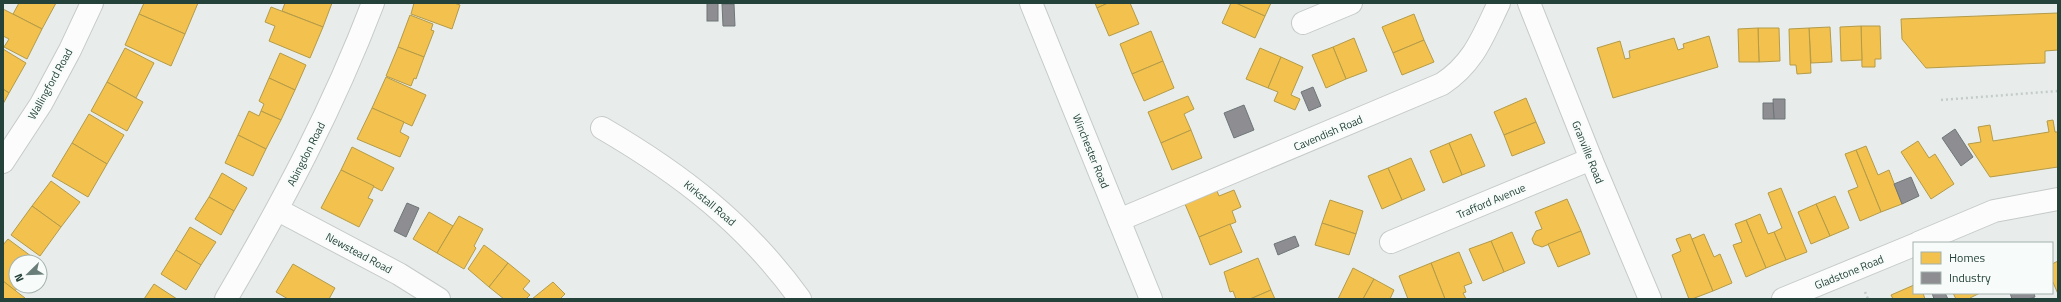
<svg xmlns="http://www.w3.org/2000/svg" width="2061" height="302" font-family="'Titillium Web',sans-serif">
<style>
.homes{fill:#f2c14e;stroke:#b49b48}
.industry{fill:#8d8d92;stroke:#6e7678}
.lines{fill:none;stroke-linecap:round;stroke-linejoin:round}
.street-casing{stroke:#c5cac8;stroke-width:24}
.secondary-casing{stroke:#c3cbc8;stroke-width:24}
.path{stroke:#c3ccca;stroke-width:2.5;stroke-dasharray:2 3;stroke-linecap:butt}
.street{stroke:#fcfcfc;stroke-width:22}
.secondary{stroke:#fcfcfc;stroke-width:22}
.labels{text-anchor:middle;stroke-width:4;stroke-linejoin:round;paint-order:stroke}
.street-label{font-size:11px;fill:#24423a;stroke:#f7fbf9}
</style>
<rect width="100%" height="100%" fill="#e8edeb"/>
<g class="homes">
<path d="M19,3H56L42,29L13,14Z"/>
<path d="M144,3H198L185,34L139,14Z"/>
<path d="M285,3H332L323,27L282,11Z"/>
<path d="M414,3H454L460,5L452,29L411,14Z"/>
<path d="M1095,3H1108L1097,8Z"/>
<path d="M1108,3H1130L1139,24L1109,36L1097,8Z"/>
<path d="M1231,3H1236L1265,16L1255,38L1222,23Z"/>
<path d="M1236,3H1271L1265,16Z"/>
<path d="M271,7L323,27L310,58L269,41L275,26L265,22Z"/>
<path d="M3,9L42,29L27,59L4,47L9,39L3,36Z"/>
<path d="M2058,13V50L2045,51V63L1926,68L1902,39L1901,19Z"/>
<path d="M139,14L185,34L171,66L125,45Z"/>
<path d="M1414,14L1424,40L1393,53L1382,27Z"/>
<path d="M410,15L433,24L431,30L434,31L424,57L398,47Z"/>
<path d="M1861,26H1880L1881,59H1875V67H1862Z"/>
<path d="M1861,26L1862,60L1841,61L1840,27Z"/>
<path d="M1830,27L1832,62L1811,63L1809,28Z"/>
<path d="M1758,28H1779L1780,61L1759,62Z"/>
<path d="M1758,28L1759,62H1739L1738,29Z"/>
<path d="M1809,28L1811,73L1797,74L1796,65H1790L1789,29Z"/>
<path d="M1151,31L1163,61L1132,74L1120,44Z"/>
<path d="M1709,36L1718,67L1613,98L1597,48L1620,41L1625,59L1630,58L1629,51L1674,38L1678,50L1684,48L1683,44Z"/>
<path d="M1354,38L1367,71L1346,79L1333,47Z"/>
<path d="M1424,40L1434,62L1402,75L1393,53Z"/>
<path d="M398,47L424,57L416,79L414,78L411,86L386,76Z"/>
<path d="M1333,47L1346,79L1326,88L1312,55Z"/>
<path d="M125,48L154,63L136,98L107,82Z"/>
<path d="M1260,48L1281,57L1268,88L1246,79Z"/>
<path d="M3,49L26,63L9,93L3,89Z"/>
<path d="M280,53L306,65L295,90L269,78Z"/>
<path d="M1281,57L1303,67L1291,95L1300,99L1295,110L1274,101L1278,92L1268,88Z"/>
<path d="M1163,61L1174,88L1144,101L1132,74Z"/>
<path d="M386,77L426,95L412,126L372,108Z"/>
<path d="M269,78L295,90L281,120L261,111L264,104L259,101Z"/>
<path d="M107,82L143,102L127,131L91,111Z"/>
<path d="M3,89L9,93L3,104Z"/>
<path d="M1188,96L1194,109L1184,114L1191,130L1161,143L1148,112Z"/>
<path d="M1526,98L1536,122L1504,135L1494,112Z"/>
<path d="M372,108L404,122L400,132L409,137L400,157L357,139Z"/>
<path d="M249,111L259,116L261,111L281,120L266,149L238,135Z"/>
<path d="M89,114L124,135L107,164L72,143Z"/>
<path d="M2053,120L2055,132H2058V167L1990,177L1968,144L1981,142L1978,127L1990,125L1993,141L2049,132L2047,121Z"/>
<path d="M1536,122L1545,143L1512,156L1504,135Z"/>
<path d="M1191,130L1202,158L1172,170L1161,143Z"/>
<path d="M1471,134L1485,166L1462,175L1449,143Z"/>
<path d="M238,135L266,149L253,176L225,163Z"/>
<path d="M1918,141L1929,158L1935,154L1954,184L1931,199L1901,152Z"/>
<path d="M72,143L107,164L88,197L52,176Z"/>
<path d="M1449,143L1462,175L1443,183L1430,151Z"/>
<path d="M1866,146L1878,175L1889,170L1902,204L1881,212L1856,150Z"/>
<path d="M352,147L394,168L382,191L341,170Z"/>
<path d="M1856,150L1881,212L1860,221L1848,191L1858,187L1845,154Z"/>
<path d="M1411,158L1425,190L1402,200L1388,168Z"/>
<path d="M1388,168L1402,200L1382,209L1368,176Z"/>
<path d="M341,170L374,186L368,198L373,200L359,227L321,208Z"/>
<path d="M222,173L247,188L234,211L209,197Z"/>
<path d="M51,181L80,202L61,227L32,206Z"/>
<path d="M1781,188L1807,252L1786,260L1774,232L1782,228L1768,193Z"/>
<path d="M1234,190L1241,207L1232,211L1236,222L1199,237L1185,204L1217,191L1219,196Z"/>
<path d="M1835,196L1849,228L1830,236L1816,204Z"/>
<path d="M209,197L234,211L221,235L195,219Z"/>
<path d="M1567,199L1581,231L1542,247L1534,244L1532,239L1536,231L1542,229L1535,212Z"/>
<path d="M1330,200L1363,211L1356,234L1322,223Z"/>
<path d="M1816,204L1830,236L1811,244L1798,212Z"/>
<path d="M32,206L61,227L40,256L11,235Z"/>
<path d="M429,212L453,226L437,253L413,239Z"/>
<path d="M1760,214L1768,234L1774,232L1786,260L1766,268L1746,220Z"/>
<path d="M459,216L483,229L474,246L476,248L464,269L437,253Z"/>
<path d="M1746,220L1766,268L1746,277L1733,245L1742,242L1735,224Z"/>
<path d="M1322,223L1356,234L1349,255L1315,245Z"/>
<path d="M1230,224L1242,252L1210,265L1199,237Z"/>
<path d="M190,227L216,242L201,265L176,250Z"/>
<path d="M1581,231L1590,254L1558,267L1548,244Z"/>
<path d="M1512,232L1525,263L1504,272L1491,241Z"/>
<path d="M1690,234L1713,291L1692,299H1689L1672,255L1681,251L1676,239Z"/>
<path d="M1704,234L1714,257L1720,254L1732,283L1713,291L1692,239Z"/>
<path d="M8,239L39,262H16V286H19L15,291L3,281V245Z"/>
<path d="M1491,241L1504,272L1483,281L1469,249Z"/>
<path d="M484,245L508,263L489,287L468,269Z"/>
<path d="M176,250L201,265L186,290L161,274Z"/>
<path d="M1459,252L1472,283L1464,286L1466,292L1463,293L1466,299H1445L1431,263Z"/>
<path d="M1258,258L1271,290L1250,299H1236L1233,291L1230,292L1224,272Z"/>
<path d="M2058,261V294L2052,280V264Z"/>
<path d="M508,263L530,281L523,289L530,295L526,299H504L489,287Z"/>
<path d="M1431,263L1445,299H1408L1399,276Z"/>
<path d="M293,264L335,288L329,299H288L276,292Z"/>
<path d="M1353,268L1374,279L1363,299H1338Z"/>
<path d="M1374,279L1394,290L1390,299H1363Z"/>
<path d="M3,281L25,298L24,299H3Z"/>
<path d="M553,282L565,294L560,299H532Z"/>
<path d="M154,284L177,299H144Z"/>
<path d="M1914,285V293H1923L1925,299H1893L1891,295Z"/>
<path d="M1271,290L1275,299H1250Z"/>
<path d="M1953,293H1980L1970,298V299H1956Z"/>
</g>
<g class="industry">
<rect x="707" y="3" width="11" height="18"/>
<path d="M722,4H734L735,26H723Z"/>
<path d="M1313,87L1321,106L1309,111L1301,92Z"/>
<path d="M1773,99H1785V119H1774Z"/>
<path d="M1763,103H1773L1774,119H1763Z"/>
<path d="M1244,105L1254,130L1234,138L1224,113Z"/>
<path d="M1955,129L1973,157L1961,166L1942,138Z"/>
<path d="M1911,177L1919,196L1902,204L1894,184Z"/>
<path d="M407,203L419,208L406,237L394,231Z"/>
<path d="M1295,236L1299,246L1278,255L1274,244Z"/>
<path d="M1932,293H1945L1948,299H1934Z"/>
<path d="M2010,293H2034L2035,297L2028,299H2012Z"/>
</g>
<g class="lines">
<defs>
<g id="street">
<path d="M1529,3L1591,159L1650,299"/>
<path d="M1303,23L1351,3"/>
<path d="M602,128C681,174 746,224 800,299"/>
<path d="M3,162L41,104L70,50L92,3"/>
<path d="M278,210L399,274L439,299"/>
<path d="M1119,220L1442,84C1474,63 1483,36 1499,3"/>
<path d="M1391,242L1591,159"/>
<path d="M1918,243L1994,211L2058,199"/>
<path d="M226,299C283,202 333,108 373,3"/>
<path d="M1783,299L1914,245"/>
</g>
<path id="secondary" d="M1031,3L1151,299"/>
</defs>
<use href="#street" class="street-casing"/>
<use href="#secondary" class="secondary-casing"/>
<g class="path">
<path d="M1941,100L2058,91"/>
<path d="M1865,292L1868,299"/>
</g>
<use href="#street" class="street"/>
<use href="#secondary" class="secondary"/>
</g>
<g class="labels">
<g class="street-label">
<text transform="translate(50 84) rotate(-61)" y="4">Wallingford Road</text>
<text transform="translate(1328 133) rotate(-23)" y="4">Cavendish Road</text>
<text transform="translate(1091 151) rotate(68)" y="4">Winchester Road</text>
<text transform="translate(1588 152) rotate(68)" y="4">Granville Road</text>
<text transform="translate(306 154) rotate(-63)" y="4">Abingdon Road</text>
<text transform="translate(1491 201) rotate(-23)" y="4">Trafford Avenue</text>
<text transform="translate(710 203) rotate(40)" y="4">Kirkstall Road</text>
<text transform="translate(359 253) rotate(28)" y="4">Newstead Road</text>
<text transform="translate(1849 272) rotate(-22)" y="4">Gladstone Road</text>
</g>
</g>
<rect width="2061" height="302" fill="none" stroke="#24423a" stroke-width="8"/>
<rect x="1913" y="242" width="140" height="52" fill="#f7fbf9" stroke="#a3b1ad"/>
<rect x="1921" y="252" width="20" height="12" fill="#f2c14e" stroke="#a3b1ad"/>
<text x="1949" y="262" font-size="12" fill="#24423a">Homes</text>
<rect x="1921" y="272" width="20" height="12" fill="#8d8d92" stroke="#a3b1ad"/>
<text x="1949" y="282" font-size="12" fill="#24423a">Industry</text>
<g transform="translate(28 274) rotate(247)"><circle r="19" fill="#f7fbf9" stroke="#a3b1ad"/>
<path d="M0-3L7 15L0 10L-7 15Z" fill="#697e78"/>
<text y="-6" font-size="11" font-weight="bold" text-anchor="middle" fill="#24423a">N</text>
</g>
</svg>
